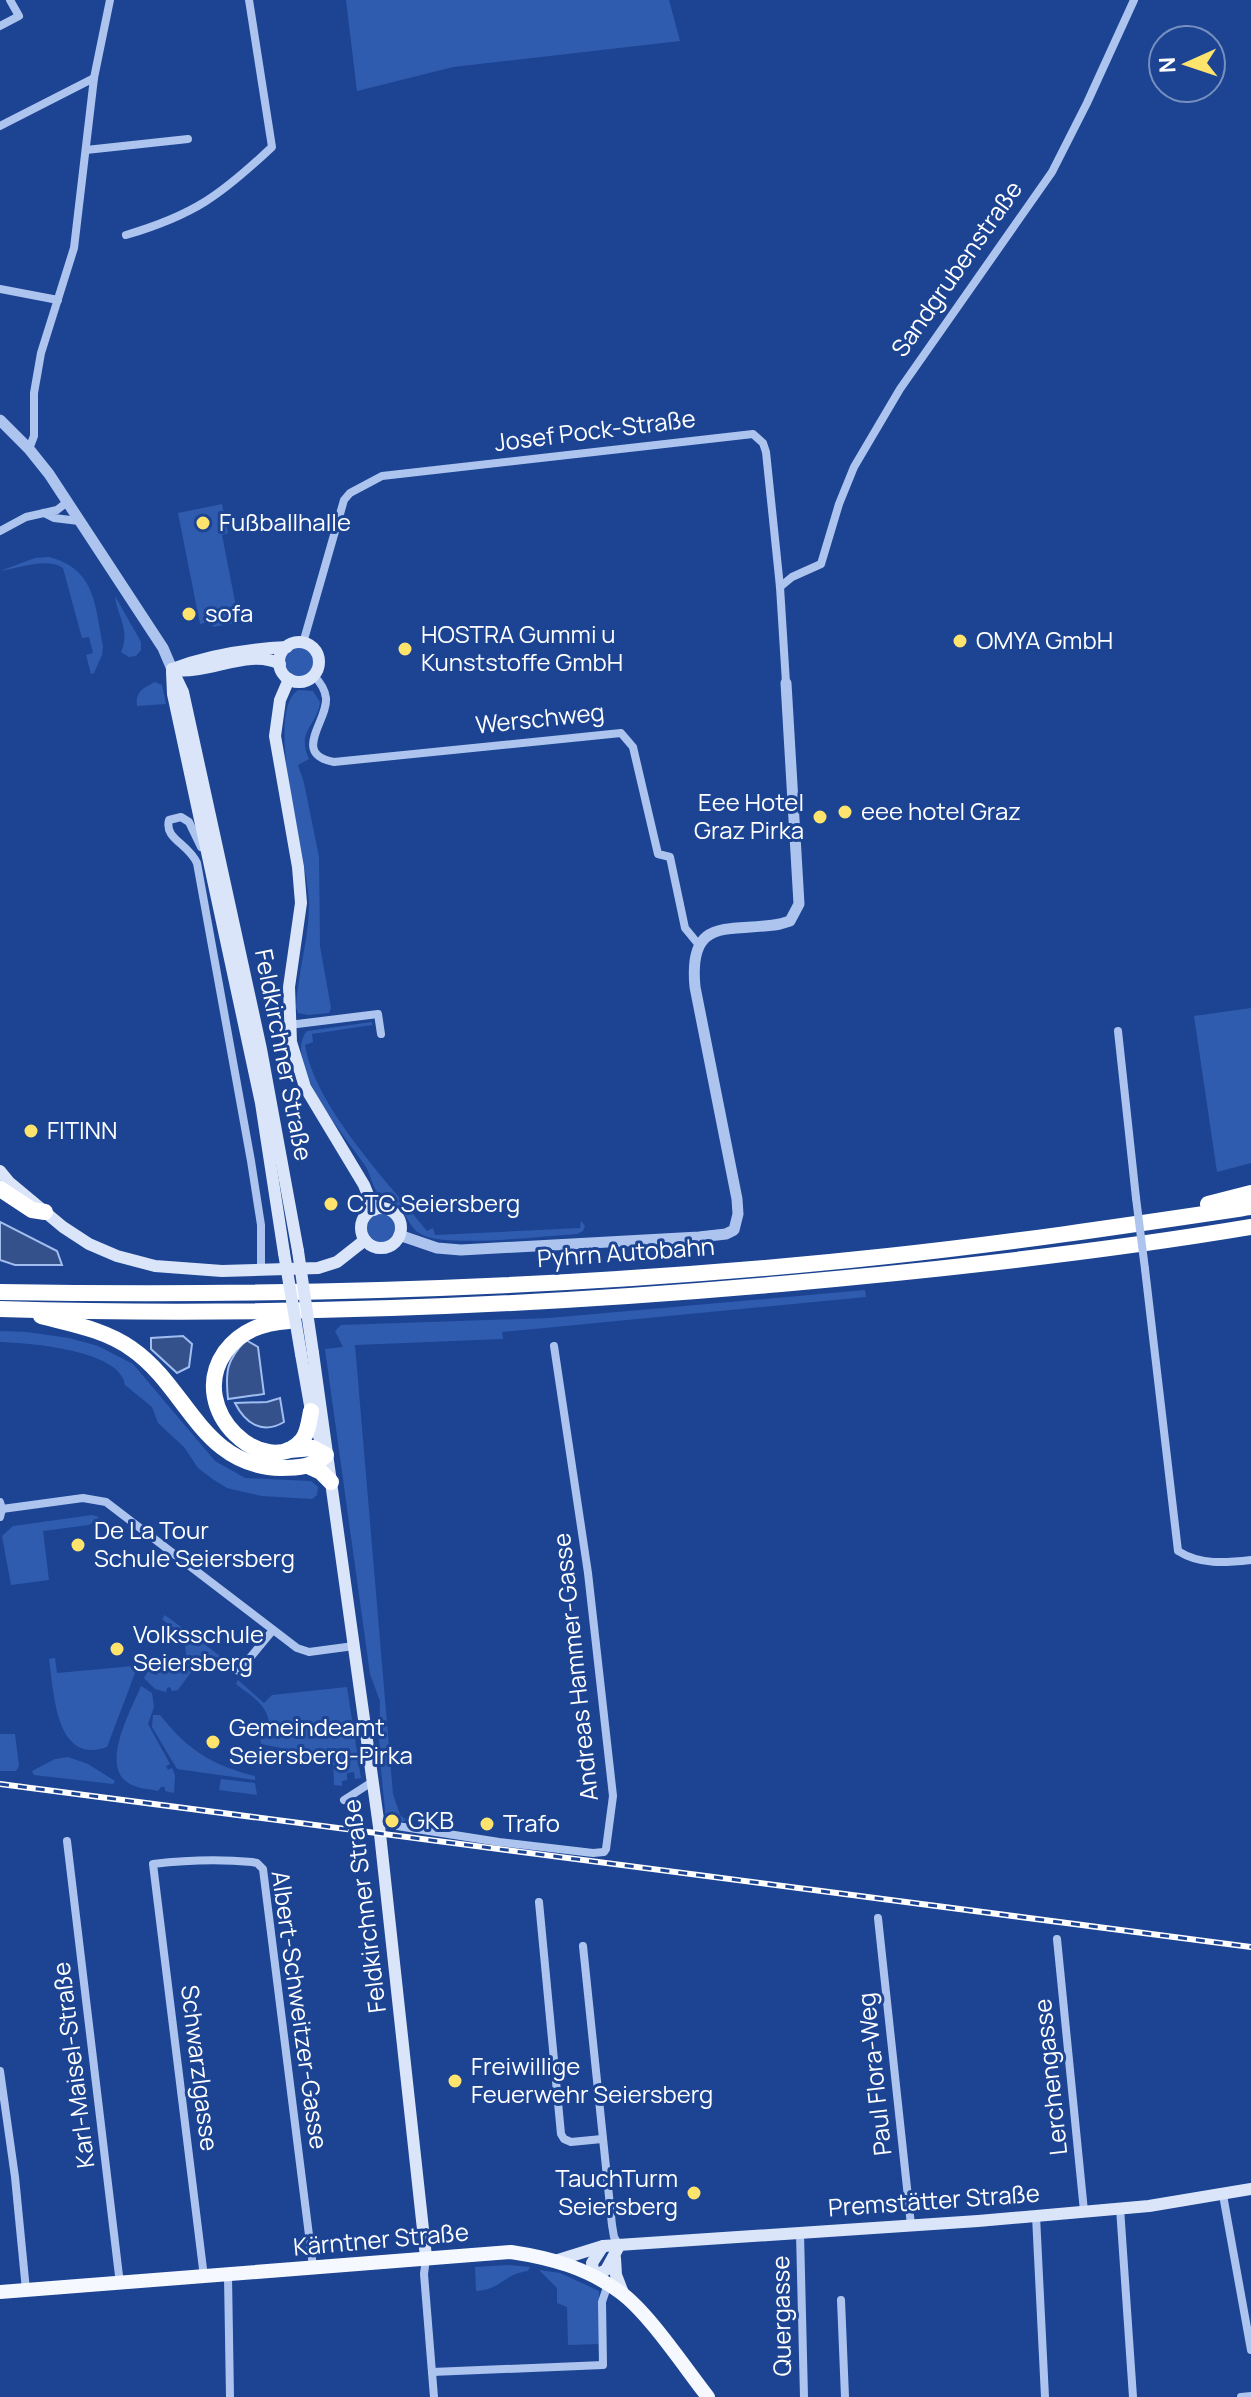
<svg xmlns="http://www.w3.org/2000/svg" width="1251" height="2397" font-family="Manrope,sans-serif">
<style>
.green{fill:#305cb0}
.water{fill:#34518b;stroke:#a1bdf0;stroke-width:2}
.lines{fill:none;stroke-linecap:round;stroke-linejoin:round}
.minor{stroke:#adc4ef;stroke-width:8}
.tertiary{stroke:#adc4ef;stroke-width:11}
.secondary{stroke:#dae5fa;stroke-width:12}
.primary{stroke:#f5f8ff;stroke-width:14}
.motorway{stroke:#fff;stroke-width:16}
.rail-casing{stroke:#fff;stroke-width:6}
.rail{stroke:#1c4493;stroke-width:3;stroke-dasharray:9;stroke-linecap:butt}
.minor-bridge{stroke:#adc4ef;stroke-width:8}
.secondary-bridge{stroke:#dae5fa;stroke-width:12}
.poi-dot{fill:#fee36c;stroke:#1c4493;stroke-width:3}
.labels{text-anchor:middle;stroke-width:6;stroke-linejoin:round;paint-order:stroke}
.street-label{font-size:24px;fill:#fff;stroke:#1c4493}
.poi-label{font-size:24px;fill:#fff;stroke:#1c4493;text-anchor:start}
</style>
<rect width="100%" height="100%" fill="#1c4493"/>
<g class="green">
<path d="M346,0H669L680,41L453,67L357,91Z"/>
<path d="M222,504L228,533L222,535L239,622L213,627L212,621L200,624L178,513Z"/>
<path d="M49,557C96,569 95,606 103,646L102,655L94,673L91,674L86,655L93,653L89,637L82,638L63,568C47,557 19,568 0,571L35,558Z"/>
<path d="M115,596L141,642V650L136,656L129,657L121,652C131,631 117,615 115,596Z"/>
<circle cx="299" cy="662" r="15"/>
<path d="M155,682L162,685L166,704L137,706C135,692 143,688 155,682Z"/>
<path d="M298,690L313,691L320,702C317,726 296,731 309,759L298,765L304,783L319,857L320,946L331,1008L329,1013L308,1015L298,1013L296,1007C298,972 309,939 309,904C309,860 262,715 298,690Z"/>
<path d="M1251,1008V1163L1217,1172L1194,1016Z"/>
<path d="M372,1022V1025L312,1034L313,1042L305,1045C315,1107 387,1181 427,1231L433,1228L435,1235L580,1228L581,1221L585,1226L583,1231L577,1234C544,1236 452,1247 425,1236C411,1231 410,1220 401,1210C394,1203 383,1200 377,1192C371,1183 370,1172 364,1164C347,1139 281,1061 307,1031Z"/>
<circle cx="381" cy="1228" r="14"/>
<path d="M865,1290L866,1297L502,1332L503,1339L355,1345L393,1794L400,1815L406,1820L399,1823L386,1820L379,1749L380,1701L370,1674L325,1349L343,1347L335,1331L341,1325L549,1318Z"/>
<path d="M0,1331L27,1332L69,1338L98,1346L133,1364L215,1461L245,1478L311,1481L318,1487L317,1495L312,1499L262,1496L227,1488L214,1480L198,1468L184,1447L158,1423L152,1407L125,1385C121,1350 29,1343 0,1342Z"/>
<path d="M92,1515L99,1517L89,1525L43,1531L49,1580L11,1585L2,1536L13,1526Z"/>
<path d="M165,1615L224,1659C200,1651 191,1674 178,1690L172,1691L170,1687L167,1688L166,1692L155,1689L144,1678L149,1670L156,1675L167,1662L187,1659L185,1645H179L185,1637L162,1619Z"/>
<path d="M55,1658L57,1673L134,1666L135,1673L107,1747C55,1766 54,1691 49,1659Z"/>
<path d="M238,1680L264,1703L272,1695L347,1687L361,1778L355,1779L354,1772L347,1773V1780L342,1781V1786L334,1785L333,1759L312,1756L310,1762L301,1761V1758L285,1756L286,1749L261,1744L260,1736L263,1737L266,1734L264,1731L269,1722C266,1703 250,1695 236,1684Z"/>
<path d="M141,1686L152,1693L154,1707L148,1724L170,1764L166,1766L168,1770L172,1768L175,1775L174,1793L165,1791V1787H161L158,1791C150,1789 140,1789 132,1785C97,1769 131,1711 141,1686Z"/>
<path d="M153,1715H160C188,1750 211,1765 255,1776V1780L177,1769L152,1727Z"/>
<path d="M0,1734H15L19,1766L16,1771H0Z"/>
<path d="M68,1757L88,1764L115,1781L113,1784L34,1775L32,1771L55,1759Z"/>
<path d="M221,1779L255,1783L257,1795L219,1790Z"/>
<path d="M508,2265L530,2267L528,2271C501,2275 503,2289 476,2291L475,2267Z"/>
<path d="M539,2270L560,2273L599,2291L600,2344L568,2345L567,2307L557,2303V2288Z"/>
</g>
<g class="water">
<path d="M0,1222L57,1251L62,1265H15L0,1260Z"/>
<path d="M183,1336L192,1344L189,1367L177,1373L151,1349V1338Z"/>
<path d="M246,1340L258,1347L264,1394L228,1399C225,1370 227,1360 246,1340Z"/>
<path d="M280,1398L284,1422C262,1435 245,1423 235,1403L267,1402Z"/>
</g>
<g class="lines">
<g class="minor">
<path d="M0,26L19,16L10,0"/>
<path d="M0,126L94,78"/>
<path d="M86,150L188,139"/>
<path d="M126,235C194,215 221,195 272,147L249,0"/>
<path d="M0,289L58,300"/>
<path d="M29,449L34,436V393L41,353L74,248L94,78L110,0"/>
<path d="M44,513L54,518L79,521"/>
<path d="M0,531L26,517L57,510L67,502"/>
<path d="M780,587L792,577L821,564L839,504L854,467L900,389L1052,172L1087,103L1134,0"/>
<path d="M303,643L344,500L350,493L382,476L753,434L763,443L766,452L780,587L786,683"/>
<path d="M314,676C320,682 325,689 326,698C328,721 291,754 334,762L621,733L633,747L658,854L670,857L685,928L699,945"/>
<path d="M201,847L189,822L181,817L169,820C164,839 188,843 197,863L251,1161L261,1225V1271"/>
<path d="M289,1025L378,1014L381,1034"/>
<path d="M1118,1031L1136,1198"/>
<path d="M1145,1269L1178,1551C1200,1565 1225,1563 1251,1560"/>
<path d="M0,1502L2,1509L0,1517"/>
<path d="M2,1509L83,1498L106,1502L297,1648L309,1652L354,1646"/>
<path d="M222,1665L239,1671L273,1630"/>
<path d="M344,1800L372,1782"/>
<path d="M378,1823L499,1842L593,1853L604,1852L606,1849L613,1796L588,1573L554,1346"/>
<path d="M67,1841L120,2284"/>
<path d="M539,1902L561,2134L564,2139L571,2142L602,2139"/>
<path d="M878,1918L911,2225"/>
<path d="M1057,1939L1084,2211"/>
<path d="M583,1946L612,2225L614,2237L619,2245"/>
<path d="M0,2071L15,2177L26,2290"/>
<path d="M1223,2195L1251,2350"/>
<path d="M1120,2208L1133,2397"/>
<path d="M1036,2216L1045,2397"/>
<path d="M800,2233L804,2397"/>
<path d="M426,2258L424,2274L434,2397"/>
<path d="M228,2276L230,2397"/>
<path d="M204,2277L153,1864C187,1860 218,1859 252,1862L257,1863L263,1869L313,2267"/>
<path d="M841,2300L845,2397"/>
<path d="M432,2372L603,2365L602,2302L608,2284"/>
<path d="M1241,2397L1251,2396"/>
</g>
<g class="tertiary">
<path d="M0,420L29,449L49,474L163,648L172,669"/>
<path d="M399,1235L437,1248L461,1250L699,1237L726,1234L734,1230L738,1214L737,1199L695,987C688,914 730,933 780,924L790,921L799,904L786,683"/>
</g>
<g class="secondary">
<circle cx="299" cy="662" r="20"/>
<path d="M172,669L183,692L261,1049L298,1251"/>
<path d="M172,669C209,655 248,649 287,647"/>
<path d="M175,670C209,674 250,648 280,664"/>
<path d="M172,672L173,694L261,1103L284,1253"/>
<path d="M289,679L280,700L275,736L298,867L301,903L289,987L291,1042L305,1087L364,1185L374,1210"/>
<path d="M0,1171L9,1182L63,1227L89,1244L117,1256L155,1266L222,1271L318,1268L337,1262L365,1240"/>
<circle cx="381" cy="1228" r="20"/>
<path d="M313,1353L380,1834L426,2257"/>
<path d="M301,1354L311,1411L323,1449"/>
<path d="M603,2246L592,2263L594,2276L606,2270L619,2246"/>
<path d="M615,2258L616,2275L623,2293"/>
<path d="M558,2260L603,2246L978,2221L1149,2206L1251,2189"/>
</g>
<path class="primary" d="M0,2292L511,2252C551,2258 587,2268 620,2292C649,2313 685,2368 708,2397"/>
<g class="motorway">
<path d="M0,1189L32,1210L45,1212"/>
<path d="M1208,1204L1251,1193"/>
<path d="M0,1292C296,1297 593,1288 888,1256C1010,1243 1130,1225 1251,1207"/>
<path d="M0,1309C261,1317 522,1307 781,1284C938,1270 1096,1253 1251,1227"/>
<path d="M41,1316C72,1324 106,1330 132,1349C188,1388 201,1466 281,1468C297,1468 314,1467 326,1455L313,1448L289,1450"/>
<path d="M289,1321C263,1323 241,1330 225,1352C184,1411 267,1482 302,1440C308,1433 309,1421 311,1411"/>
<path d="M308,1466L321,1472L331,1482"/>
</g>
<defs>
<path id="rail" d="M0,1784L1251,1947"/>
</defs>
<use href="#rail" class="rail-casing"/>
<use href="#rail" class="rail"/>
<path class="minor-bridge" d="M1136,1198L1145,1269"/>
<g class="secondary-bridge">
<path d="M298,1251L313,1353"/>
<path d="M284,1253L301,1354"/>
</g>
</g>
<g class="poi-dot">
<circle cx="203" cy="523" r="8"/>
<circle cx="189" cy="614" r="8"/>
<circle cx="960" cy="641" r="8"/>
<circle cx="405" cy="649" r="8"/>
<circle cx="845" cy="812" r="8"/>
<circle cx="820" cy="817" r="8"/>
<circle cx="31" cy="1131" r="8"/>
<circle cx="331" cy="1204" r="8"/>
<circle cx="78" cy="1545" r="8"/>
<circle cx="117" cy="1649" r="8"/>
<circle cx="213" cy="1742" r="8"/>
<circle cx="392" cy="1821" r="8"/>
<circle cx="487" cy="1824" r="8"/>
<circle cx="455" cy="2081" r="8"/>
<circle cx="694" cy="2193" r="8"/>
</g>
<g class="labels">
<g class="street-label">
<text transform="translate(957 269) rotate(-55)" y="8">Sandgrubenstraße</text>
<text transform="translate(595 431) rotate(-7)" y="8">Josef Pock-Straße</text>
<text transform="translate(540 719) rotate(-6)" y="8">Werschweg</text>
<text transform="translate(283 1055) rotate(79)" y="8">Feldkirchner Straße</text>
<text transform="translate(626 1253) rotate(-4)" y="8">Pyhrn Autobahn</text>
<text transform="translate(576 1667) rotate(-96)" y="8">Andreas Hammer-Gasse</text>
<text transform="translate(365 1906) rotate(-97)" y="8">Feldkirchner Straße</text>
<text transform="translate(299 2010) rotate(82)" y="8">Albert-Schweitzer-Gasse</text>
<text transform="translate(74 2065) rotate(-97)" y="8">Karl-Maisel-Straße</text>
<text transform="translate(199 2068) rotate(83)" y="8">Schwarzlgasse</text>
<text transform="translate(875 2074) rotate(-96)" y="8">Paul Flora-Weg</text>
<text transform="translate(1051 2077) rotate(-96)" y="8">Lerchengasse</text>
<text transform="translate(934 2201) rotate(-4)" y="8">Premstätter Straße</text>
<text transform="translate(381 2240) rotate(-5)" y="8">Kärntner Straße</text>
<text transform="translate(782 2316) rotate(-91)" y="8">Quergasse</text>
</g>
<g class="poi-label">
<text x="219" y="531">Fußballhalle</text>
<text x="205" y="622">sofa</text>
<text x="421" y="643">HOSTRA Gummi u<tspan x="421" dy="28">Kunststoffe GmbH</tspan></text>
<text x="976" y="649">OMYA GmbH</text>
<text x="804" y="811" text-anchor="end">Eee Hotel<tspan x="804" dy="28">Graz Pirka</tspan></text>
<text x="861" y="820">eee hotel Graz</text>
<text x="47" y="1139">FITINN</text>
<text x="347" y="1212">CTC Seiersberg</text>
<text x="94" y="1539">De La Tour<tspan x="94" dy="28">Schule Seiersberg</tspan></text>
<text x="133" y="1643">Volksschule<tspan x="133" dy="28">Seiersberg</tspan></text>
<text x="229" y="1736">Gemeindeamt<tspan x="229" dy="28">Seiersberg-Pirka</tspan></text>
<text x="408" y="1829">GKB</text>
<text x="503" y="1832">Trafo</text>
<text x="471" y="2075">Freiwillige<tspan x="471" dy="28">Feuerwehr Seiersberg</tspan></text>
<text x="678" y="2187" text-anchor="end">TauchTurm<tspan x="678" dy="28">Seiersberg</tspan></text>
</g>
</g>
<g transform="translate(1187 64) rotate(267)"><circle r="38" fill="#1c4493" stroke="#778fbe" stroke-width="2"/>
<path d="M0-6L14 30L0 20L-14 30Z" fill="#fee36c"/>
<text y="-12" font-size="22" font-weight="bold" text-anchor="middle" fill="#ffffff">N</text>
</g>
</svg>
